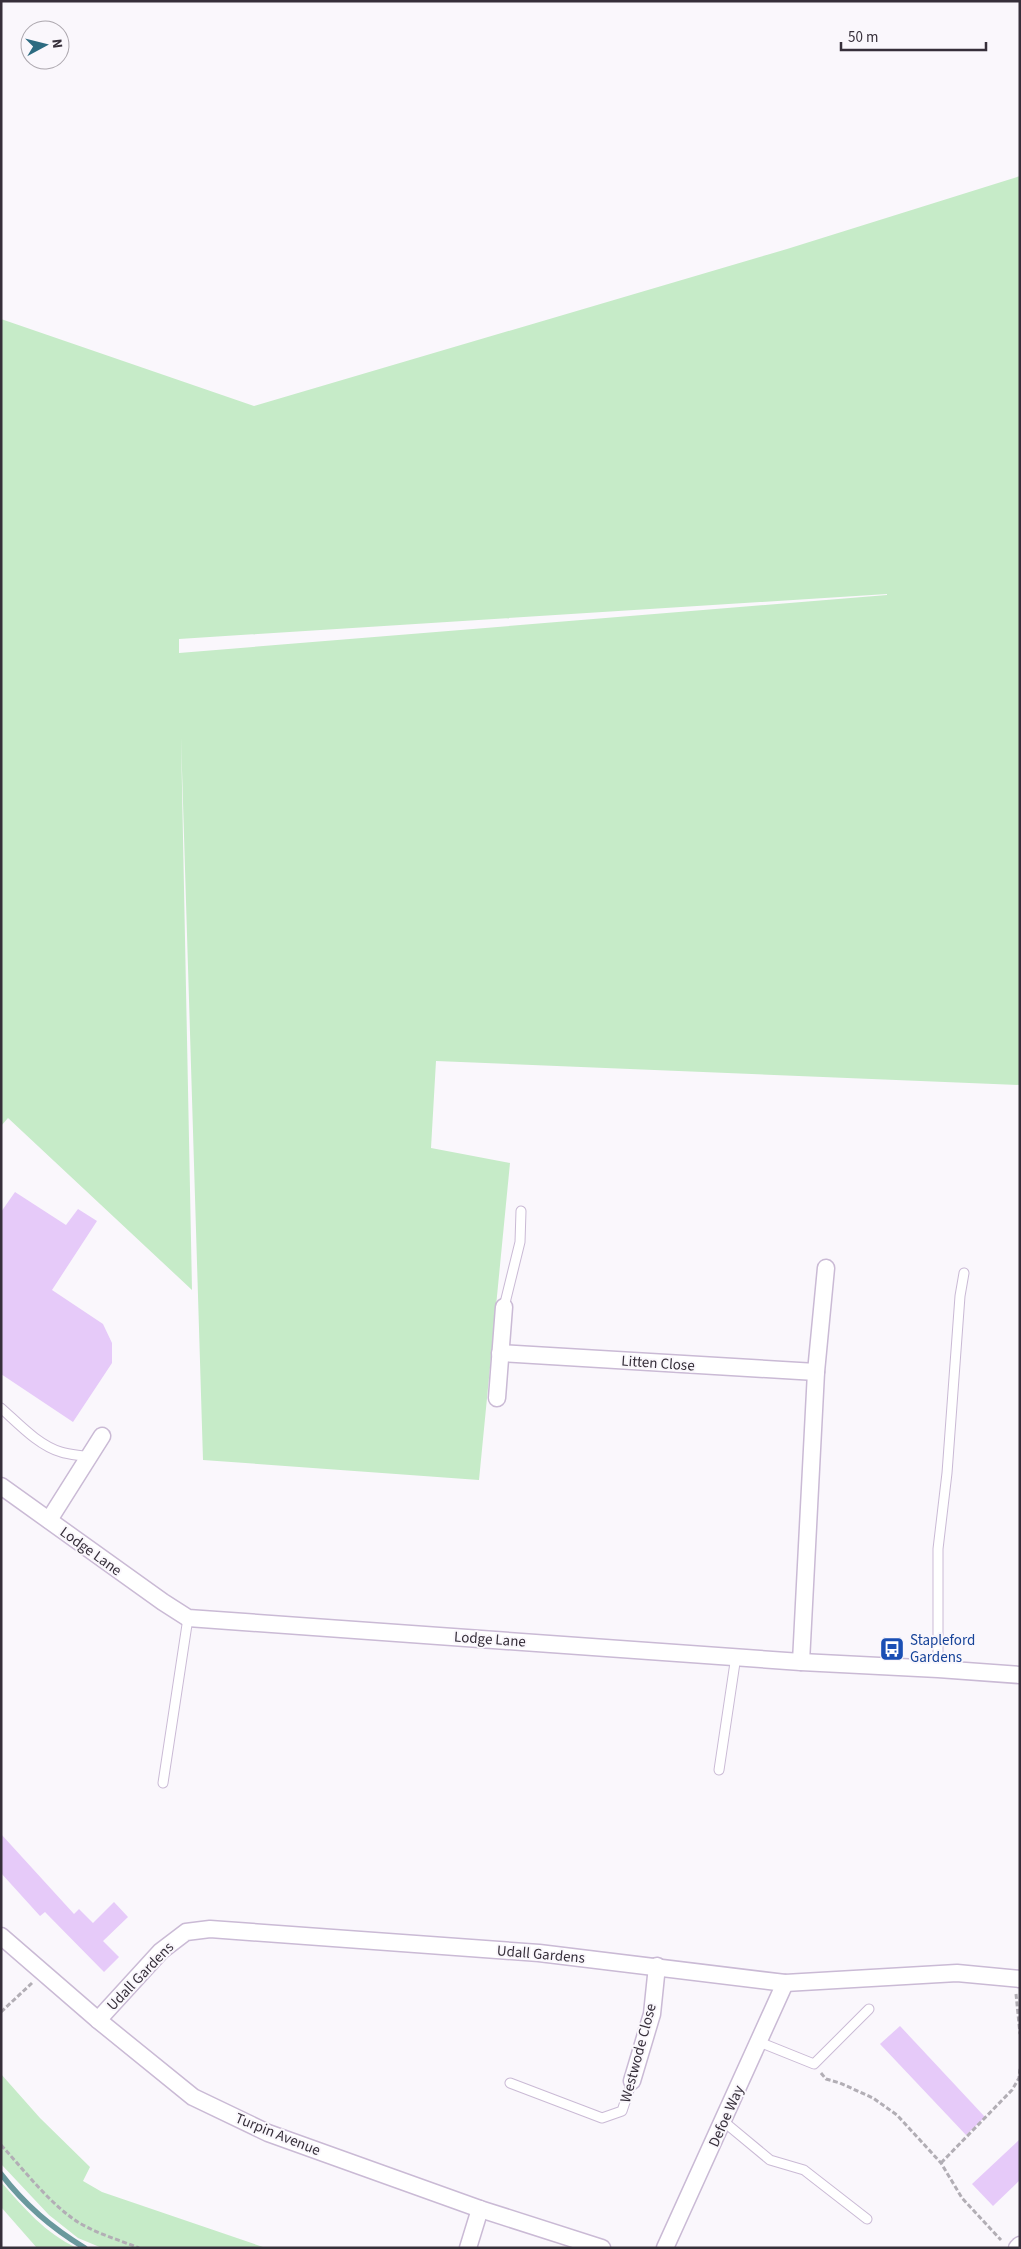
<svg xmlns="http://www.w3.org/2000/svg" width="1021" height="2249" font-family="'Source Sans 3',sans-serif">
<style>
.green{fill:#c6ebc8;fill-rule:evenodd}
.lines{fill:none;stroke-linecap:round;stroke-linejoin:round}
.stream{stroke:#6a999d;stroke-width:5.5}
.building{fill:#e6caf9}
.service-casing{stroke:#cabad5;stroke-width:11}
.minor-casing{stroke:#cabad5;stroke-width:19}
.path{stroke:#b2aeb5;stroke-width:3;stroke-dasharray:5 2.5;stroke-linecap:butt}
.service{stroke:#fff;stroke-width:9}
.minor{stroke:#fff;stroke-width:16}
.labels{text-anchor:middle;stroke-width:4;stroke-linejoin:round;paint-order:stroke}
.street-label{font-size:15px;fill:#362f3a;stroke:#faf7fc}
.transit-label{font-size:15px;fill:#164399;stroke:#faf7fc;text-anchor:start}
</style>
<rect width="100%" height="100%" fill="#faf7fc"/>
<g class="green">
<path d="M1020,176V1085L436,1061L431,1148L510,1163L479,1480L203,1460L181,737L192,1290L8,1118L1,1126V319L254,406L787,249ZM887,594V595L179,653V639Z"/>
<path d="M1,2074L40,2118L90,2167L83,2181L102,2192L266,2248H102L78,2238L49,2215L1,2164Z"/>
<path d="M1,2182C24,2208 45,2233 77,2248H37L1,2207Z"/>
</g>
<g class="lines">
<path class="stream" d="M1,2174C24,2204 53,2229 85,2248"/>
</g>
<g class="building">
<path d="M15,1192L66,1225L78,1209L97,1221L52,1290L103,1324L112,1343V1363L73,1422L1,1374V1212Z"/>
<path d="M1,1834L74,1914L79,1909L93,1923L114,1902L128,1917L103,1941L119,1957L104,1972L45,1912L40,1916L1,1873Z"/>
<path d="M900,2026L985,2117L966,2135L880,2044Z"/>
<path d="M1020,2139V2180L993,2206L972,2184Z"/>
</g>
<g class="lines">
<defs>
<g id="service">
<path d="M504,1307L520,1242L521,1211"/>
<path d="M1,1408C19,1424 38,1445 61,1452C70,1455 80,1455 89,1457"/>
<path d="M938,1669V1549L947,1473L960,1296L964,1273"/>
<path d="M719,1770L736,1656"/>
<path d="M163,1783L188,1618"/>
<path d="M759,2042L814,2064L869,2009"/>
<path d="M510,2083L602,2118L622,2111L632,2081"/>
<path d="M723,2121L770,2160L804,2170L867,2219"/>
</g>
<g id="minor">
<path d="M500,1353L816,1372"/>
<path d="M497,1398L504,1307"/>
<path d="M1,1486L163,1602L188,1618L801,1662L938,1669L1020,1675"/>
<path d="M49,1520L102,1436"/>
<path d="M801,1662L816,1372L826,1268"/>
<path d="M1,1936L98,2020L193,2097L268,2133L480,2209L602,2248"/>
<path d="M98,2020L161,1951L186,1932L210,1929L539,1953L785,1983L957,1973L1020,1979"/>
<path d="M632,2081L652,2014L657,1966"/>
<path d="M468,2248L480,2209"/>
<path d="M665,2248L785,1983"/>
<path d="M1017,2248L1020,2245"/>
</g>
</defs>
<use href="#service" class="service-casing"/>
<use href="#minor" class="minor-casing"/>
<g class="path">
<path d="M1016,1994L1020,2034"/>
<path d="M1,2012L32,1983"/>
<path d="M821,2073L826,2079L840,2083L873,2098L897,2115L941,2163L962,2198L1001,2240"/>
<path d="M1,2145C24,2170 45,2198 72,2218C91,2232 117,2239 139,2248"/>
<path d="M941,2163L1012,2090L1019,2078L1020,2069"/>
</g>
<use href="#service" class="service"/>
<use href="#minor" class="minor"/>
</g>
<defs>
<symbol id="bus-square" viewBox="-11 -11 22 22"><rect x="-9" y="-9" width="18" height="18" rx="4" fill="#1a4fb4" stroke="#faf7fc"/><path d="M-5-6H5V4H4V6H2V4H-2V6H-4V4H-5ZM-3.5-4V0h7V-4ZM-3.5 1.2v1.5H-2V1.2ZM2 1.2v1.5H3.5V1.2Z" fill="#fff"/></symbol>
</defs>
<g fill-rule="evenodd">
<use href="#bus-square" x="878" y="1635" width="28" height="28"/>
</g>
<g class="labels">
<g class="street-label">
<text transform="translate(658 1363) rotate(4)" y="5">Litten Close</text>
<text transform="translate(91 1551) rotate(36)" y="5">Lodge Lane</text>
<text transform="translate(490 1639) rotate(4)" y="5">Lodge Lane</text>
<text transform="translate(541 1954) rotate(5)" y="5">Udall Gardens</text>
<text transform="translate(140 1976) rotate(-46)" y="5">Udall Gardens</text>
<text transform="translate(638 2053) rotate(-75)" y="5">Westwode Close</text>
<text transform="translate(726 2116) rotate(-66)" y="5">Defoe Way</text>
<text transform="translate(278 2134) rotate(22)" y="5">Turpin Avenue</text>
</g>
<g class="transit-label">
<text x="910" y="1645">Stapleford<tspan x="910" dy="17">Gardens</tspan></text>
</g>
</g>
<rect width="1021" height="2249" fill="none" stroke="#362f3a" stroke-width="5"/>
<g transform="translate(45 45) rotate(83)"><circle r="24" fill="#faf7fc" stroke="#aca7ae"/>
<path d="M0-4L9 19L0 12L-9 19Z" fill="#2c6b81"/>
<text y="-8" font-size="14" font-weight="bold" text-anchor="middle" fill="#362f3a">N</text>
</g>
<path d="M841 42v8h145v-8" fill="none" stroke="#362f3a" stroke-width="2.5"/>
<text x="848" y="42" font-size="15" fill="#362f3a" stroke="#faf7fc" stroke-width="4" paint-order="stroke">50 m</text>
</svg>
